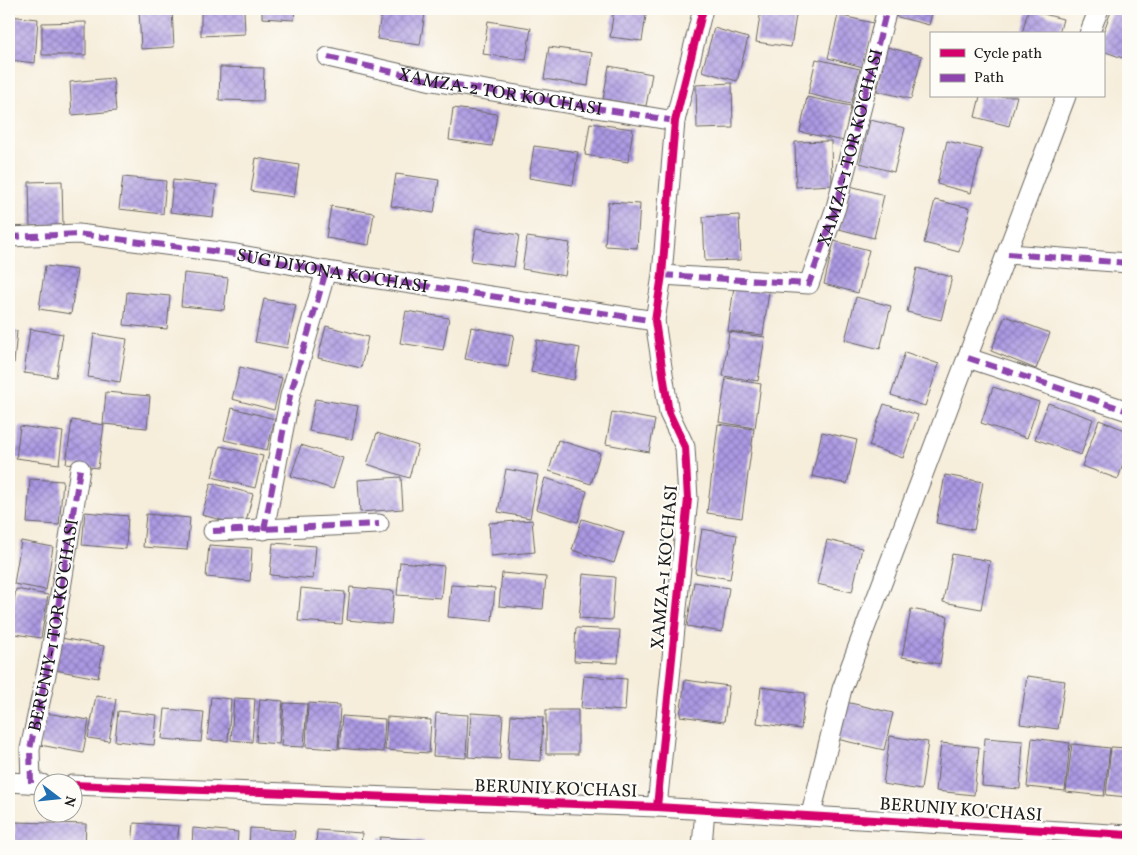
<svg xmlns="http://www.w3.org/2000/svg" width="1137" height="855" font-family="Vollkorn,serif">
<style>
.building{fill:url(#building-cross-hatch)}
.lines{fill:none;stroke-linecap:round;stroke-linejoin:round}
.minor-casing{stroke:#68655e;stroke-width:21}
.minor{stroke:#fff;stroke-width:19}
.quiet{stroke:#8e44ad;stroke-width:6;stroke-dasharray:12 6;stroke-linecap:butt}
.cycleway-casing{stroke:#fdfcf7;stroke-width:11}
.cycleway{stroke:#d6006c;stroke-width:8}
.labels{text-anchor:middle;stroke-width:4.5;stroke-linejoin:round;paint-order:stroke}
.street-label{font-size:18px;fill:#1c1c1c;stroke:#fdfcf7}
</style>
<defs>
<pattern id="building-cross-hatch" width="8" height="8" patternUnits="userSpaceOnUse" patternTransform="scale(1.25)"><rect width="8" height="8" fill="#ac99e3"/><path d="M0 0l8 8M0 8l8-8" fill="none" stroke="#8b7cb7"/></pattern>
</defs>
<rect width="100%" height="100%" fill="#fdfcf7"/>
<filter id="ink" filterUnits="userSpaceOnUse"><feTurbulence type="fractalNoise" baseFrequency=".02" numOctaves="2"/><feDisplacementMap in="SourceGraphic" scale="10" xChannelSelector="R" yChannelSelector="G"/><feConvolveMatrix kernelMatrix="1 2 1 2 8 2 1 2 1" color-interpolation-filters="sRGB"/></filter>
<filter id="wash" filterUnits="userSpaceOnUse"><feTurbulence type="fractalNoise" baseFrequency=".0096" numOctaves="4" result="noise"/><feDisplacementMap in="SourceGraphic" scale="20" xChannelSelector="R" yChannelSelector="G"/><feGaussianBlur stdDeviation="1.12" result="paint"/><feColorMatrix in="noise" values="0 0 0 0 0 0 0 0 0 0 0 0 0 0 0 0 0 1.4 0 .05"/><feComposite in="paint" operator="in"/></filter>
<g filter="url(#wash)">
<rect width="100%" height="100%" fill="#f6edda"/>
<g id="blocks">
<g class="building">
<path d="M139,9H172L174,47L141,49Z"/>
<path d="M201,9H244L245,34L201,36Z"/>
<path d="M262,9H295L294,20L262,18Z"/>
<path d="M382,9L425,13L420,45L377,39Z"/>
<path d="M614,9H647L642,41L610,37Z"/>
<path d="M761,9H797L791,47L756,42Z"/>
<path d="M896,9H933L929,25L894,16Z"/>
<path d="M1112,9H1128V60L1103,51V33Z"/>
<path d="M1028,10L1063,19L1059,34H1022Z"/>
<path d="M838,15L873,23L863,67L828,58Z"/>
<path d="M9,16L38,19L35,63L9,60Z"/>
<path d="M488,21L531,28L526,60L483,54Z"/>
<path d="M86,22V55H42V23Z"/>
<path d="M714,28L748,38L737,81L702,71Z"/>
<path d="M549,47L592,53L588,86L544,79Z"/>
<path d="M887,47L922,56L911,99L877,91Z"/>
<path d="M816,59L860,69L851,104L808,94Z"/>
<path d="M609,66L652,74L646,106L603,99Z"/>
<path d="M220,67L264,68L263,101L219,100Z"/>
<path d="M113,78L116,111L72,115L70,82Z"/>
<path d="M732,83L733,128L697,129L696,85Z"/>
<path d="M980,96H1017L1009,126L975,117Z"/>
<path d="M807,97L851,106L844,141L800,132Z"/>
<path d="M453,108L497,114L492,146L449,140Z"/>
<path d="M870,120L905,128L894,172L860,163Z"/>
<path d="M590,123L633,129L628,162L585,155Z"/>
<path d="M831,141L832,185L796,187L795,142Z"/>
<path d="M947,141L982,149L971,193L937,184Z"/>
<path d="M534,146L578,152L573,185L529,178Z"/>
<path d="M256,158L299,165L294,197L251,191Z"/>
<path d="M396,174L439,180L434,213L391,206Z"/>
<path d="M123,177L166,181L163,214L119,209Z"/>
<path d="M173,180L217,185L213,217L170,212Z"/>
<path d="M62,181L63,225L30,226L29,182Z"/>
<path d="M850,186L884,195L874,238L839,229Z"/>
<path d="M935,200L970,208L959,252L924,243Z"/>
<path d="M608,202L640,204L637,248L605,246Z"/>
<path d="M331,206L374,213L369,245L326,238Z"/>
<path d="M739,215L741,260L705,261L703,217Z"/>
<path d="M476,228L519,235L514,267L471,261Z"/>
<path d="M527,237L570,243L565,276L522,269Z"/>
<path d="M834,241L869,250L858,293L824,284Z"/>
<path d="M45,266L77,270L71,314L39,309Z"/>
<path d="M917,268L952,277L941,320L907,312Z"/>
<path d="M184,273L228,278L224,310L181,306Z"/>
<path d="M734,286L769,291L763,335L728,331Z"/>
<path d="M127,292L170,296L167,329L124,325Z"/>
<path d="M856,297L891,306L880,349L845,340Z"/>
<path d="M264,299L296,305L287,348L255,342Z"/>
<path d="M406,311L449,318L443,350L400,343Z"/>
<path d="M1005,316L1050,333L1036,369L991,351Z"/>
<path d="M326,326L368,337L361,368L318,358Z"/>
<path d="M471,327L514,335L508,367L465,359Z"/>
<path d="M30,329L63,334L56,377L24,373Z"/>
<path d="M9,330L17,331L14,363H9Z"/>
<path d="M729,332L765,337L758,381L723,376Z"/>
<path d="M94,334L127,339L120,382L88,377Z"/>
<path d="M537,340L580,348L574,380L531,372Z"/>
<path d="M905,352L939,364L925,406L891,395Z"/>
<path d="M240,367L282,378L274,410L232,399Z"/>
<path d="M726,378L761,384L755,428L719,422Z"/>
<path d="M993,387L1039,402L1027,438L981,423Z"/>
<path d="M106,392L150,396L147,428L103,424Z"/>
<path d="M315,399L358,406L352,439L309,431Z"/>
<path d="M1048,403L1093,419L1081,455L1035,439Z"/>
<path d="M884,404L918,415L903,458L869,446Z"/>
<path d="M232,408L275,419L267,450L224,440Z"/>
<path d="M612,412L655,420L649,452L606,444Z"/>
<path d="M72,420L104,425L98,468L66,464Z"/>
<path d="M1099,420L1128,431V450L1118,479L1082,466Z"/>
<path d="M718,424L754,429L742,518L707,513Z"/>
<path d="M20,426L63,432L59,464L16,458Z"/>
<path d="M822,432L857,440L847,484L812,476Z"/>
<path d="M377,433L418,446L409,478L367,464Z"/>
<path d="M558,440L600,453L591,484L549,471Z"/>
<path d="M301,445L343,458L333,489L291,476Z"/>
<path d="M220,446L263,456L255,488L212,477Z"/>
<path d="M506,469L538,475L530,518L498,512Z"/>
<path d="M945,475L983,482L974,530L936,523Z"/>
<path d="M401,477L403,509L360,512L358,480Z"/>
<path d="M545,478L587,491L578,522L536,509Z"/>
<path d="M30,479L63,481L59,525L27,523Z"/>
<path d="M211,483L253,494L245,526L202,515Z"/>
<path d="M85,512L128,516L126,549L82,545Z"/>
<path d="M146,514L190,518L187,550L143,547Z"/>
<path d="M582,519L624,532L614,563L572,550Z"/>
<path d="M532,520L535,552L491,556L489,523Z"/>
<path d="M702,529L737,535L730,579L695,573Z"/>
<path d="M827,540L862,548L852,592L817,584Z"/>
<path d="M21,541L53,547L46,590L14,584Z"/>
<path d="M273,543L316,546L313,579L270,575Z"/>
<path d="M209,545L252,548L250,581L206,577Z"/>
<path d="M952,554L990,561L981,609L943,602Z"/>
<path d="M400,562L444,566L441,598L397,595Z"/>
<path d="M502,573L546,577L543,609L499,606Z"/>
<path d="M583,574L615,577L612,620L579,618Z"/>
<path d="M694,582L729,588L722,632L687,626Z"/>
<path d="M451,585L495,588L492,621L448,617Z"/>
<path d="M350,587L394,591L391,624L347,620Z"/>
<path d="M301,588L345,592L342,624L298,621Z"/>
<path d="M16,589L48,595L41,638L9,633Z"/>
<path d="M911,609L948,616L940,664L902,657Z"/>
<path d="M576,628L620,630L618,663L574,661Z"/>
<path d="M61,638L104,646L98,678L55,670Z"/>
<path d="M584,676L627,679L625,711L581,708Z"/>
<path d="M1027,676L1065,681L1058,729L1020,724Z"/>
<path d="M685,680L729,686L724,722L680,716Z"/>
<path d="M761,687L805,693L801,729L757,723Z"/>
<path d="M96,696L116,699L109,741L88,738Z"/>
<path d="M211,697L231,699L228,741L207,740Z"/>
<path d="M234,698L255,699L252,742L231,740Z"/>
<path d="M260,699L283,701L279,744L256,742Z"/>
<path d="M846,702L893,713L884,750L837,739Z"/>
<path d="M284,703L307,704L304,747L281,746Z"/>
<path d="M308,703L340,705L338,749L306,747Z"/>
<path d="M165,709L204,712L201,742L162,739Z"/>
<rect x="546" y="710" width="32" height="44"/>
<path d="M118,711L157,715L154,745L115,741Z"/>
<path d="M46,713L89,720L83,753L40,745Z"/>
<path d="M436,713L468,715L466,758L433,756Z"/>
<path d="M471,713L503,715L500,759L468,757Z"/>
<path d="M511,715L543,717L541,761L508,759Z"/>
<path d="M342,716L385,719L383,752L339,748Z"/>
<path d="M387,717L431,720L429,753L385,750Z"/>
<path d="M890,736L928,742L921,790L883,784Z"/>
<path d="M985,738L1023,741L1020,789L982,786Z"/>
<path d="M1032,738L1070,743L1065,791L1027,787Z"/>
<path d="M941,743L979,747L974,795L936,791Z"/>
<path d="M1072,744L1110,748L1104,796L1066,792Z"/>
<path d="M1111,747L1128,748V797L1106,795Z"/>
<path d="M15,822L86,824L85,846H14Z"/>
<path d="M134,823L179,826L177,846H132Z"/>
<path d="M193,828L238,832L237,846H192Z"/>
<path d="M250,828L295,831L293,846H249Z"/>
<path d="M317,830L362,833L361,846H316Z"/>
<path d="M380,837L424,840L423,846H379Z"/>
</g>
</g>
</g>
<g filter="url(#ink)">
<use href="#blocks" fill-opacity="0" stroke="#68655e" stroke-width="1"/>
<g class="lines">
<defs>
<g id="minor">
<path d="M1089,34L1099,9"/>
<path id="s1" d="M328,57L432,81L675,121"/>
<path id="s2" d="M9,237L78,234L236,254L326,271L655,321"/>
<path d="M1008,254L1128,263"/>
<path d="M662,275L809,284L836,207L887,9"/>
<path d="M968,358L1128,411"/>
<path d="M264,530L290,396L326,271"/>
<path d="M213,531L379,524"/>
<path d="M9,782L42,784"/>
<path d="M31,783L30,749L51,651L80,469"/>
<path d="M72,785L657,807L1128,835"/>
<path d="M657,807L688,499L685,447L669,413L655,321L662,275L675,121L703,9"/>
<path d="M811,814L842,689L1066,96"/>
<path d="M702,846L705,809"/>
</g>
</defs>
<use href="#minor" class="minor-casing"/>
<use href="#minor" class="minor"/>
<g class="quiet">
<path d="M328,57L432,81L675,121"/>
<path d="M9,237L78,234L236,254L326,271L655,321"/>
<path d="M1008,254L1128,263"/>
<path id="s3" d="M662,275L809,284L836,207L887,9"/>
<path d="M968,358L1128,411"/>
<path d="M264,530L290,396L326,271"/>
<path d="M213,531L379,524"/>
<path id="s4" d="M31,783L30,749L51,651L80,469"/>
</g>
<defs>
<g id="cycleway">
<path d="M72,785L657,807L1128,835"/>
<path d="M657,807L688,499L685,447L669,413L655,321L662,275L675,121L703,9"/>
</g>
</defs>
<use href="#cycleway" class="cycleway-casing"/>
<use href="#cycleway" class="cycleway"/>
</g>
</g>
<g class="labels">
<g class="street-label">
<text dy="6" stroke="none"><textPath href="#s1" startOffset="176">XAMZA-2 TOR KO'CHASI</textPath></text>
<text dy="6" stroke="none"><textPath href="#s3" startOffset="290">XAMZA-1 TOR KO'CHASI</textPath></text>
<text dy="6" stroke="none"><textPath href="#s2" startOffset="326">SUG'DIYONA KO'CHASI</textPath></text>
<text transform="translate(664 567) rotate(-85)" y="6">XAMZA-1 KO'CHASI</text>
<text dy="6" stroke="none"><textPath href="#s4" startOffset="160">BERUNIY-1 TOR KO'CHASI</textPath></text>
<text transform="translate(556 788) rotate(2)" y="6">BERUNIY KO'CHASI</text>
<text transform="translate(961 809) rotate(4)" y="6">BERUNIY KO'CHASI</text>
</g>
</g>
<rect width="1137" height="855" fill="none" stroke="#fdfcf7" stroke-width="30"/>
<rect x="930" y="32" width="175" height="65" fill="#fdfcf7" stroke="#a3a29f"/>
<rect x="940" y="49" width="25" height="8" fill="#d6006c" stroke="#a3a29f"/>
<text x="974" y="58" font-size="15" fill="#1c1c1c">Cycle path</text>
<rect x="940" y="74" width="25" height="8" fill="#8e44ad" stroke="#a3a29f"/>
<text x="974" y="82" font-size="15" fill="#1c1c1c">Path</text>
<g transform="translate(58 798) rotate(106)"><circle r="24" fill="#fdfcf7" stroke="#a3a29f"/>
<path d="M0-4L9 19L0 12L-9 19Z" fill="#1f6fb2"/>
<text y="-8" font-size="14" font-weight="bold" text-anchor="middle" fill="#1c1c1c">N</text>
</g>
</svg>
